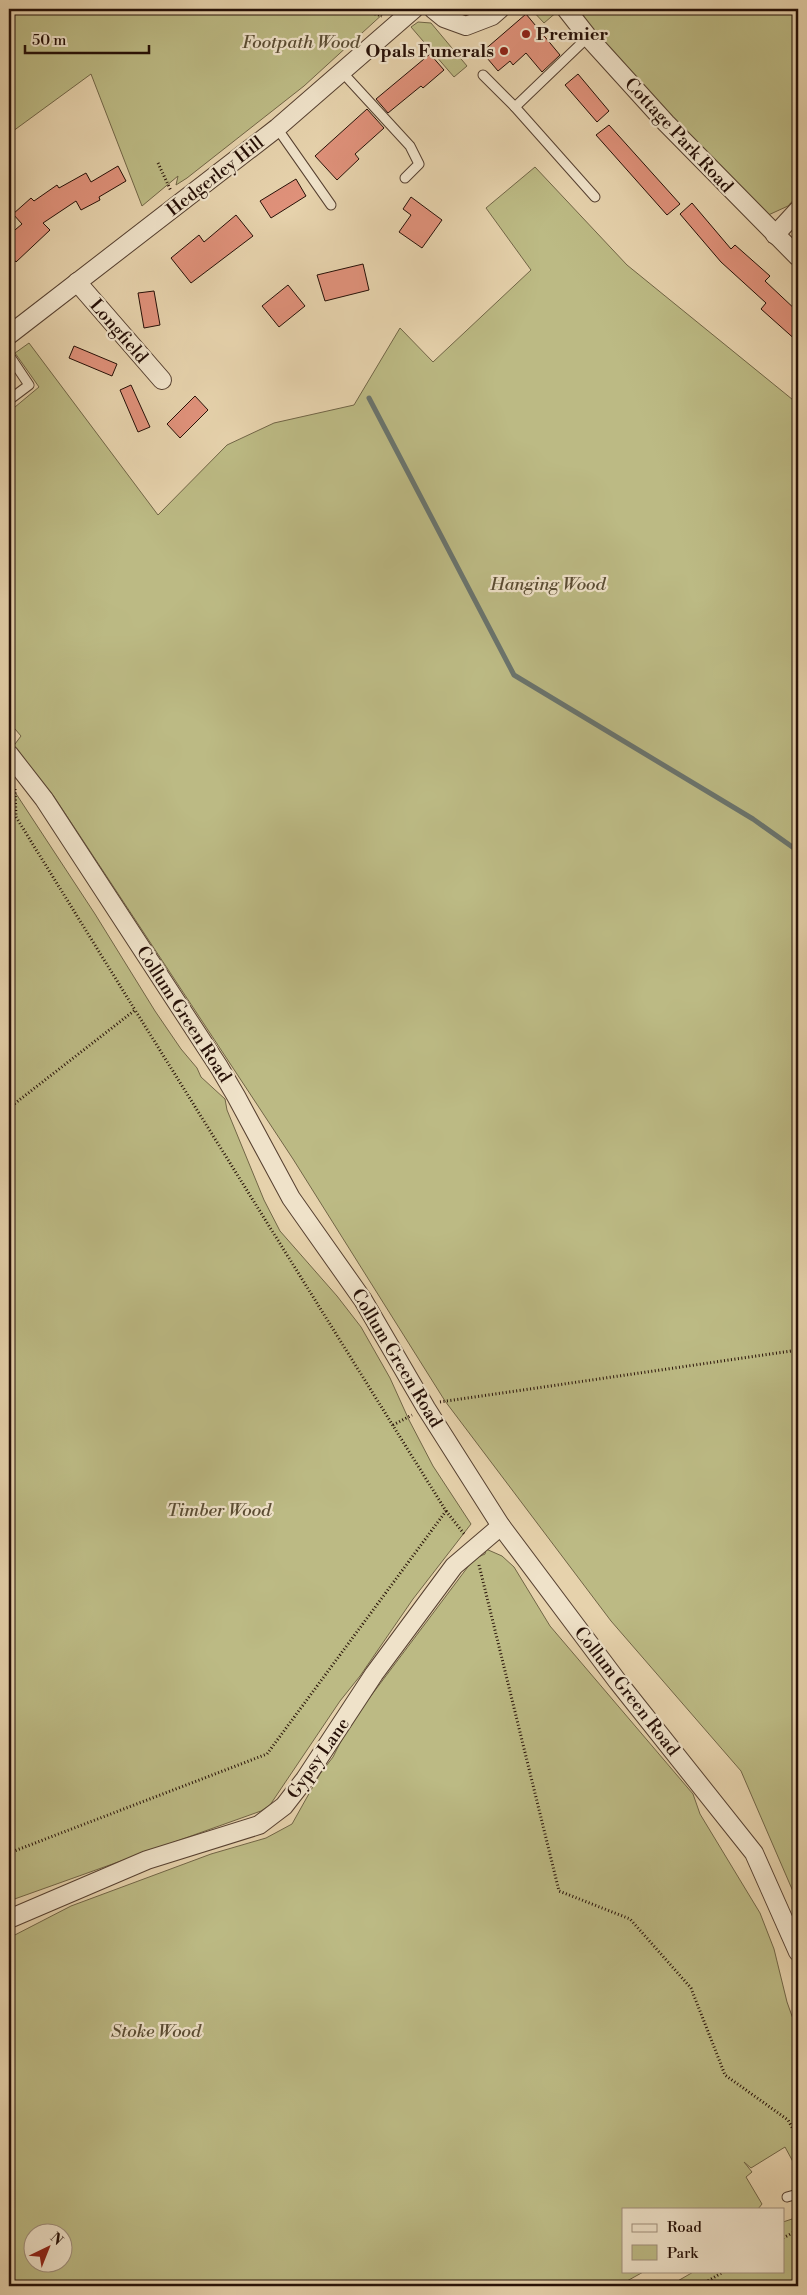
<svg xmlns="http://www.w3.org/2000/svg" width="807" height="2295" font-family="'Libre Bodoni',serif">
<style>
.green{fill:#bcba84;stroke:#716546;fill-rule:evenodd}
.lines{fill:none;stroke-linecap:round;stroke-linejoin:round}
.stream{stroke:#6a746d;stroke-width:5}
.building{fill:#df917a;stroke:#261007}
.service-casing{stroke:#564030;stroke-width:11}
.minor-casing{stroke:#564030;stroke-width:20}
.path{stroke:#261007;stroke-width:3;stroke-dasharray:1 2.5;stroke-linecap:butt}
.service{stroke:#efe2c9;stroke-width:9}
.minor{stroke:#efe2c9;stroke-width:18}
.poi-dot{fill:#8f2418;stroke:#efe2c9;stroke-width:2}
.labels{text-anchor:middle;stroke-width:4.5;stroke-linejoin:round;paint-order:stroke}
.poi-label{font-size:18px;font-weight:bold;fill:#261007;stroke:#efe2c9;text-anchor:start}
.park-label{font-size:18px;font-style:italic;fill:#5a4c33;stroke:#efe2c9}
.street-label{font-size:18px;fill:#261007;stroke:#efe2c9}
</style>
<rect width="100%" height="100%" fill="#e6d2ac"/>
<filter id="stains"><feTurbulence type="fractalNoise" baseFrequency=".004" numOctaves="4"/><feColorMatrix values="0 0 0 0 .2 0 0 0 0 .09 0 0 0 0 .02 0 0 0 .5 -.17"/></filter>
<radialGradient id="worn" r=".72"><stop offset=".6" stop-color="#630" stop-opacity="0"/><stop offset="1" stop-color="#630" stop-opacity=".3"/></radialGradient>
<g class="green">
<path d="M9,9H384L385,12L304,86L187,178L176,185L178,176L142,206L91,74L9,134Z"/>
<path d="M447,9H483C473,18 458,18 447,9Z"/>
<path d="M531,9H557L558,11L544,23Z"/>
<path d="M577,9H798V195L788,206L764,217L649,98Z"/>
<path d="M418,22L431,23L467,66L454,77L411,27Z"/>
<path d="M535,167L627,265L798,404V1903L741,1771L611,1621L445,1401L293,1159L53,795L12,748L21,736L9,722V412L39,387L15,353L29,343L158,515L227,445L274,423L354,405L400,328L433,362L531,270L486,208Z"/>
<path d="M9,783L95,914L155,1011L181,1049L197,1068L201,1077L225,1099L227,1110L264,1200L280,1231L337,1296L361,1327L390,1378L409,1420L433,1466L471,1524L413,1599L360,1676L340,1701L270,1805L261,1811L9,1901Z"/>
<path d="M486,1549L502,1556L514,1567L550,1626L693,1794L700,1814L760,1913L774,1949L787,2002L798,2033V2171L785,2147L751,2168L744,2162L752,2172L746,2177L762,2204L758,2209H623V2271H645L618,2286H9V1938L71,1906L211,1854L266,1838L292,1824L320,1774L333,1757L349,1725L470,1564L476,1558L485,1554ZM32,2232H62V2262H32Z"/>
<path d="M798,2217V2286H669L695,2271H783V2222Z"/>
</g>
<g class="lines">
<path class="stream" d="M369,398L514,675L753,819L798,851"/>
</g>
<g class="building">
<path d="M526,14L560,55L542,72L526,53L513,65L510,61L498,71L482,52Z"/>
<path d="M430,54L444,70L423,88L421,86L388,113L376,99Z"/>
<path d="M578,74L609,111L597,122L565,85Z"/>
<path d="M367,109L384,128L355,154L359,159L337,180L315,156Z"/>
<path d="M609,125L680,204L667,215L596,135Z"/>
<path d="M118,166L126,181L99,197L100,200L81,210L76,201L43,223L50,230L16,262L9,253V235L22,224L13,214L31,198L34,201L57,185L59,188L86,173L91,182Z"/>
<path d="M296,179L306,196L271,218L260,201Z"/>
<path d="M411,197L442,220L422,248L399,232L411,215L403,209Z"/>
<path d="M692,203L731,249L735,245L770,276L765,281L798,312V342L761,309L766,303L721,262L680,214Z"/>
<path d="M236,215L253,236L191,283L171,258L199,235L204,242Z"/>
<path d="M363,264L369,290L325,301L317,275Z"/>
<path d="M288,285L305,306L279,327L262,306Z"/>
<path d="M154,291L160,325L144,328L138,293Z"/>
<path d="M74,346L117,364L112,376L69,358Z"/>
<path d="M131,385L150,427L138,432L120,390Z"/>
<path d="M195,396L208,410L180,438L167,424Z"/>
</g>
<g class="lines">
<defs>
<g id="service">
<path d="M342,72L410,146L419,164L405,178"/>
<path d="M483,75L515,107L595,197"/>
<path d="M515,107L588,37"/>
<path d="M277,128L331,205"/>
<path d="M9,355L29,385L9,400"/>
<path d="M787,2197L798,2194"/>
</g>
<g id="minor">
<path d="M433,9L444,18L466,26L492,16L500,9"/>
<path d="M566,9L588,37L666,123L798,257"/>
<path d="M775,235L798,210"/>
<path d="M77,282L162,380"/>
<path d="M9,335L277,128L414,9"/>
<path d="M9,754L44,799L219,1067L236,1096L291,1198L363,1300L426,1408L501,1526L618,1682L754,1853L798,1952"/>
<path d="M9,1919L147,1860L259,1825L284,1806L305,1779L374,1674L454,1566L501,1526"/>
</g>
</defs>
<use href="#service" class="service-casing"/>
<use href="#minor" class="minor-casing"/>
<g class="path">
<path d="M358,9L382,16"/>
<path d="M158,163L171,191"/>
<path d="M15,789L16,817L135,1010"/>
<path d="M9,1108L135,1010L446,1511L267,1754L9,1853"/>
<path d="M440,1402L798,1350"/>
<path d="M393,1425L412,1415"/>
<path d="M446,1511L465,1535"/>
<path d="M479,1565L559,1891L630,1919L691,1988L725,2075L788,2120L798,2138"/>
<path d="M783,2238L798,2230"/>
<path d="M699,2286L725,2271"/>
</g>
<use href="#service" class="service"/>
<use href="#minor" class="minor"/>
</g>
<g class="poi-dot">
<circle cx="526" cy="34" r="5"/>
<circle cx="504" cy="51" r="5"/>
</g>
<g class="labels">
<g class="poi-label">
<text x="536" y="40">Premier</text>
<text x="494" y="57" text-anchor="end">Opals Funerals</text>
</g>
<g class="park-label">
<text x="301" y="48">Footpath Wood</text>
<text x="548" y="590">Hanging Wood</text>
<text x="219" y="1516">Timber Wood</text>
<text x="156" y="2037">Stoke Wood</text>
</g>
<g class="street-label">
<text transform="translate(679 135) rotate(47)" y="6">Cottage Park Road</text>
<text transform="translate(215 176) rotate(-38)" y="6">Hedgerley Hill</text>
<text transform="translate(119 331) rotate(49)" y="6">Longfield</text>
<text transform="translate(184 1014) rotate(57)" y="6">Collum Green Road</text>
<text transform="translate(397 1358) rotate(59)" y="6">Collum Green Road</text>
<text transform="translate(627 1691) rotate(52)" y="6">Collum Green Road</text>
<text transform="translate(318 1758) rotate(-55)" y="6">Gypsy Lane</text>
</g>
</g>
<rect width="807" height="2295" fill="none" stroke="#e6d2ac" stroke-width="30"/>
<rect x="10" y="10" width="787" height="2275" fill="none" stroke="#261007" stroke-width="2.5"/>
<rect x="15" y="15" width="777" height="2265" fill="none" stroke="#261007"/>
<rect x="622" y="2208" width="162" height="65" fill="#efe2c9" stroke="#9f8e7b"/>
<rect x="632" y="2224" width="25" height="8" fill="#efe2c9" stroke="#9f8e7b"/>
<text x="667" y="2232" font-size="15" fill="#261007">Road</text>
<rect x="632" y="2245" width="25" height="15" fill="#bcba84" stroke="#9f8e7b"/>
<text x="667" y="2258" font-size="15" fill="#261007">Park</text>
<g transform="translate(48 2248) rotate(43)"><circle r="24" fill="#efe2c9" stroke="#9f8e7b"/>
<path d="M0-4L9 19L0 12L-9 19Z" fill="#8f2418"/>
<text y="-8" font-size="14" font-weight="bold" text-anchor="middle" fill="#261007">N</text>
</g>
<path d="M25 45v8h124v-8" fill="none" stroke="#261007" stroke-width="2.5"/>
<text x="32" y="45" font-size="15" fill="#261007" stroke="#efe2c9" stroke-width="4" paint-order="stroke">50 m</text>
<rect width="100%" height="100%" filter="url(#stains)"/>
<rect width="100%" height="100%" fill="url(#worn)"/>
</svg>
